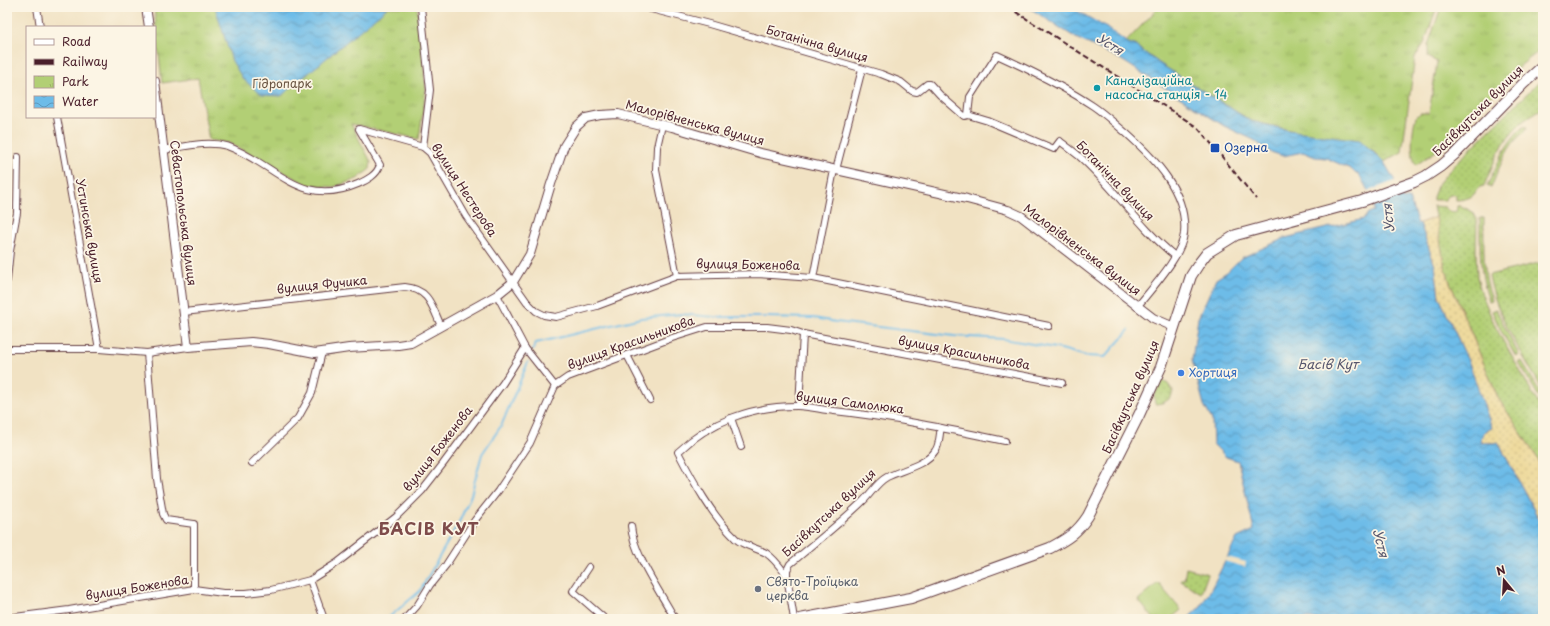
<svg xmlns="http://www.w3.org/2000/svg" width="1550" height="626" font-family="'Playpen Sans',sans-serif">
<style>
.grass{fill:url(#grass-dots);stroke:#7e7750}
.sand{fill:url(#sand-dots);stroke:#9c7c64}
.park{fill:url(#park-tufts);stroke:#7e7750}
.pitch{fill:#b2cf75;stroke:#7e7750}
.water{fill:url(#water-waves);stroke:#5c6e8a}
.pier{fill:#f1e2c3}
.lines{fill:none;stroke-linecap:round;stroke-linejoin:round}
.stream{stroke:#6dbce8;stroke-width:2}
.minor-casing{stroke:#633c42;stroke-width:8}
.tertiary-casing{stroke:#633c42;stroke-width:10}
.primary-casing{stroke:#633c42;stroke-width:12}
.minor{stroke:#fff;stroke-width:6}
.tertiary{stroke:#fff;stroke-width:8}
.primary{stroke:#fff;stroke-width:10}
.rail{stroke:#4a1f2b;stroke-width:2;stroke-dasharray:6 3;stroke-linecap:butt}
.culture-dot{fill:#0f9aa8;stroke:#fcf5e5;stroke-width:1.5}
.transit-dot{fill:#1a4fb4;stroke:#fcf5e5;stroke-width:1.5}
.shop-dot{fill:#3f7fe0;stroke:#fcf5e5;stroke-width:1.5}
.worship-dot{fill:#6b7280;stroke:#fcf5e5;stroke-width:1.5}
.labels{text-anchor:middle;stroke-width:3.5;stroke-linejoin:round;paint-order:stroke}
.street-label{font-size:12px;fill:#4a1f2b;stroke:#fcf5e5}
.culture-label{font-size:12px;fill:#0d838f;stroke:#fcf5e5;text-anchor:start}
.park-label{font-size:12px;fill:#695441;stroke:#fcf5e5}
.transit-label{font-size:12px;fill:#164399;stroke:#fcf5e5;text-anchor:start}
.shop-label{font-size:12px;fill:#366cbe;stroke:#fcf5e5;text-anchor:start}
.worship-label{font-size:12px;fill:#5b616d;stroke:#fcf5e5;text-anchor:start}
.water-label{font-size:13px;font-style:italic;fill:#56566d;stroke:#fcf5e5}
.district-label{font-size:16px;font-weight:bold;letter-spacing:1px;fill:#7e4b4a;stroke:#fcf5e5}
</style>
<defs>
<pattern id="grass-dots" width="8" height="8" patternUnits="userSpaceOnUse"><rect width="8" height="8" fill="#b2cf75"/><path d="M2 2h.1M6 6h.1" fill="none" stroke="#9bb165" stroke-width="1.8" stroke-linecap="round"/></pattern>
<pattern id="sand-dots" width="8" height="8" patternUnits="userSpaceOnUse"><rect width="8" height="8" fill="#eeda9e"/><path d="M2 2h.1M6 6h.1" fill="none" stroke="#cebb88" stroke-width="1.8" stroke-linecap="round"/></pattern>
<pattern id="park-tufts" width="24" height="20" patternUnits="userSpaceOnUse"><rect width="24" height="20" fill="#b2cf75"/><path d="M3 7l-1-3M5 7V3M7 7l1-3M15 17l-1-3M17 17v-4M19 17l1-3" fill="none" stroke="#9bb165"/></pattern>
<pattern id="water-waves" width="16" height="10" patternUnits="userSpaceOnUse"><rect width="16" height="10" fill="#6dbce8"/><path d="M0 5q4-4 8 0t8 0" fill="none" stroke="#5c98bc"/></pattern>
</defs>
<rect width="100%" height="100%" fill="#fcf5e5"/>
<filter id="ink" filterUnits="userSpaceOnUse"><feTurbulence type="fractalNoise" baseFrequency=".025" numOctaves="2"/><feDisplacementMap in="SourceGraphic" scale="8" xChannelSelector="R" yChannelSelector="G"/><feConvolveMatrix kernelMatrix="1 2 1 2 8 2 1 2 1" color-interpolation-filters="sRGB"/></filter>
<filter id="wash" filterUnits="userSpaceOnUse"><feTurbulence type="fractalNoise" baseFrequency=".012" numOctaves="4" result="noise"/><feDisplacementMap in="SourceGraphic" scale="16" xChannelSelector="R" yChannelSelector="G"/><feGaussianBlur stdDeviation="0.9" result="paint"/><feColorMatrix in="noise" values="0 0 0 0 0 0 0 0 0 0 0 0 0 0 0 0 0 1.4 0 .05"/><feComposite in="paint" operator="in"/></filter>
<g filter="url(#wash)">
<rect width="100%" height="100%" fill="#f1e2c3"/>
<g class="grass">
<path d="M1543,78V108C1535,113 1526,118 1520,124C1502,140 1493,164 1484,186C1474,188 1478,192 1472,196C1468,199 1461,200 1456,200V195C1451,194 1447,196 1445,200H1433V197L1438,184L1455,164Z"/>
<path d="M1525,125L1527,128L1525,130L1526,131C1507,143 1499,169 1491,188L1487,186C1497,166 1506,140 1525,125Z"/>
<path d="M1433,206L1445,207C1448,212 1452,212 1457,211V206H1461L1473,212L1477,219L1476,250L1477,277L1482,295L1496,328L1543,412V470L1536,456L1498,398L1449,280L1444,263Z"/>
<path d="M1480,218H1484C1484,246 1482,274 1492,300L1489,301C1479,274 1480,246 1480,218Z"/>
<path d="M1543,262V391C1523,354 1496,317 1489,275Z"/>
<path d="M1496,309L1519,355L1516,357L1501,331L1492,311Z"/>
<path d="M1522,361L1543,397L1540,399L1519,363Z"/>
<path d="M1163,381L1168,384L1173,391C1172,399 1164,404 1155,404L1154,397L1160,382Z"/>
<path d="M1186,568L1208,574L1201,593L1181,581L1182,579L1184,580Z"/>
</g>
<path class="sand" d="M1436,217L1444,263L1449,280L1498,398L1536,456L1543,470V527L1498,442C1491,444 1488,442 1481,443L1480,439L1482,437L1484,432L1492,428L1469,363L1439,297L1435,266L1420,223Z"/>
<g class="park">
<path d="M154,7H417L426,89L419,139L351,124L371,162L370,169L357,179L334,187L308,185L229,143L209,140L198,78L162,83Z"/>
<path d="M1159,7H1437L1424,44L1415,57L1402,152L1384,162L1371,149L1251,121L1243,116L1162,65L1134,45L1126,42Z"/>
<path d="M1441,7H1543V48L1521,65L1445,145L1416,165C1410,158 1412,127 1416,117C1416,117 1420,113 1420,113H1429L1437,62L1428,57V45Z"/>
</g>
<path class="pitch" d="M1158,583L1181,610L1170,619H1154L1138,600Z"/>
<g class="water">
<path d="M215,7H388L281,96L262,95L243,79L232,61Z"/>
<path d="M1028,7H1071L1110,30L1126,42L1134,45L1162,65L1251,121L1288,130L1360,140L1384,162L1395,181L1401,196L1404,200L1409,198L1418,224L1420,223L1435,266L1439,297L1469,363L1492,428L1484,432L1482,437L1480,439L1481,443C1488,442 1491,444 1498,442L1543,527V619H1187L1200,607L1209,593L1237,538L1254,530L1238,461L1226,457L1213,444L1212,420L1204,405L1192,360L1198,318L1216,279L1227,272L1241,258L1285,238L1364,219L1368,213L1374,211C1375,200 1363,182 1358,173L1356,174L1351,169L1326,158L1315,157L1303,152L1283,156L1268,151L1254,140L1224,126L1120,59L1076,38Z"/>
</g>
<g class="pier">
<path d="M1397,180L1403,195L1372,207L1366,192Z"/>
<path d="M1227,557L1246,562L1245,567L1224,561Z"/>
</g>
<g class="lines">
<g class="stream">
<path d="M533,350L536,343L641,318L681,314L715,317H766L814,318L836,322L954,336L1003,339L1061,349L1086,356L1105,357L1129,330"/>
<path d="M387,619L420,591L460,520L471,495L482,454L501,426L528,362"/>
</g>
</g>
</g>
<g filter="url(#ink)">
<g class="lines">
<defs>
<g id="minor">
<path d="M37,7L40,27"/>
<path d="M421,7L430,90L423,147L430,153L466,216L527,302L536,311L544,315L556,317L597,306L677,276L757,274L813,278L1049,326"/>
<path d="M643,7L709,24L881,74L901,82L912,91L917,92L927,84H930L940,95L964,116L968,115L970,97L997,55C1030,70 1063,86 1093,106C1105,114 1115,124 1126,133C1154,158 1188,192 1184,234C1181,257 1152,288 1137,307"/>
<path d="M968,115L988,121L1054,149L1060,141C1066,146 1073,151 1079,156C1114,187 1139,227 1175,256"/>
<path d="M57,117L99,349"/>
<path d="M662,125L657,147L656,170L677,276"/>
<path d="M163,150C183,147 207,140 227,146C277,164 299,209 358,184C367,180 377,175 380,165L359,129L423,147"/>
<path d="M836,170L862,69"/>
<path d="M813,278L834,170"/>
<path d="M7,280L10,251L17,213L18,157"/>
<path d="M497,295L525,348L555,386"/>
<path d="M184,312L405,287C429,289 432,306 441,326"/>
<path d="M7,349H99L147,353L188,347"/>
<path d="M147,353L157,479L163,514L166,520L194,524V589"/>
<path d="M627,355L650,400"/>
<path d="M799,406L803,334"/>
<path d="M731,418L741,447"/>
<path d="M252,463L298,418L312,393L322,352"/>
<path d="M631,526C633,554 661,593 675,619"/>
<path d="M589,567L573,591L605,619"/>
<path d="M787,576C781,568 775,559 766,553C757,548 744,546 736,539C712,516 693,481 678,452C710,421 753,406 797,406C809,406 822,410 834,411C891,417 948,429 1005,441"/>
<path d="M310,580L324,619"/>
<path d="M7,618L69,610L194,589L223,593H246L271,590L310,580L337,563L396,517L422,491L443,464L503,383L525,348"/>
<path d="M405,619L417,606L430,585L446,565L475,520L498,491L530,443L555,386L568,377L672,338L707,327H767L791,330L803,334L1062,383"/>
<path d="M794,619L787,576V570L790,564C814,544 839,524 862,502C871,494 876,483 887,477C901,470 926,465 935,451C940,445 939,435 941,428"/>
</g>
<g id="tertiary">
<path d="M146,7L149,27"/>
<path d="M155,81L188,347L251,342L269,344L315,353L349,348L398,345L411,343L497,295L513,282L530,254L551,184L564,146L576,127L586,118L600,115L618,114L672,127L760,153L967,199L1008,210L1021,216L1153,318L1174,327"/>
</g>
<path id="primary" d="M800,619L911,598L1050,548C1067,539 1077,533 1088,516L1139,415L1161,367L1191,276L1200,262L1207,253L1236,235L1362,201L1414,182L1426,176L1441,166L1455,154L1523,84L1543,66"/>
</defs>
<use href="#minor" class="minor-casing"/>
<use href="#tertiary" class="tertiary-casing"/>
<use href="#primary" class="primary-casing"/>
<use href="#minor" class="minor"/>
<use href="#tertiary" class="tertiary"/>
<use href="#primary" class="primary"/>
<path class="rail" d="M1008,7L1197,127L1215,148L1256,199"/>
</g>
</g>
<circle class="culture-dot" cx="1097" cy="88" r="4"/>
<rect class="transit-dot" x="1210" y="143" width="10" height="10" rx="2"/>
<circle class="shop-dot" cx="1181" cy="373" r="4"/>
<circle class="worship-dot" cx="758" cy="589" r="4"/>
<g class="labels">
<g class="street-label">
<text transform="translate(817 44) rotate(16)" y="4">Ботанічна вулиця</text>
<text transform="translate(1478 111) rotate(-45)" y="4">Басівкутська вулиця</text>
<text transform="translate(695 123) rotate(15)" y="4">Малорівненська вулиця</text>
<text transform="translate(1115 181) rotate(46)" y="4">Ботанічна вулиця</text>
<text transform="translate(464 190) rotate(57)" y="4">вулиця Нестерова</text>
<text transform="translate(183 213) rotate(83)" y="4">Севастопольська вулиця</text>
<text transform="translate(89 231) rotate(80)" y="4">Устинська вулиця</text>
<text transform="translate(1082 250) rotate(37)" y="4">Малорівненська вулиця</text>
<text transform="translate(748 265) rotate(1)" y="4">вулиця Боженова</text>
<text transform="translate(322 285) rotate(-6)" y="4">вулиця Фучика</text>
<text transform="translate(631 343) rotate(-20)" y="4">вулиця Красильникова</text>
<text transform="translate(964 353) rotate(11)" y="4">вулиця Красильникова</text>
<text transform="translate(1131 397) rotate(-66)" y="4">Басівкутська вулиця</text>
<text transform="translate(850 403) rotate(7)" y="4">вулиця Самолюка</text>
<text transform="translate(438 449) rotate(-52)" y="4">вулиця Боженова</text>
<text transform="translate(829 513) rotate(-43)" y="4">Басівкутська вулиця</text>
<text transform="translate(137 588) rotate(-9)" y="4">вулиця Боженова</text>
</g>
<g class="culture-label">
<text x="1105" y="85">Каналізаційна<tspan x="1105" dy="14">насосна станція - 14</tspan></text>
</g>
<g class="park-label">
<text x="282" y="88">Гідропарк</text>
</g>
<g class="transit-label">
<text x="1224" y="152">Озерна</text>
</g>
<g class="shop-label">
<text x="1189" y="377">Хортиця</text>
</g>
<g class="worship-label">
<text x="766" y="586">Свято-Троїцька<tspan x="766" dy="14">церква</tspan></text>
</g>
<g class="water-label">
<text transform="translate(1110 44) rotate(32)" y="5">Устя</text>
<text transform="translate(1388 218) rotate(-96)" y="5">Устя</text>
<text x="1328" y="369">Басів Кут</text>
<text transform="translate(1381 543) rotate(76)" y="5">Устя</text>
</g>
<g class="district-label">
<text x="429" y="535">БАСІВ КУТ</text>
</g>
</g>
<rect width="1550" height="626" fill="none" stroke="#fcf5e5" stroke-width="24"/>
<rect x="26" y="26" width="130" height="92" fill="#fcf5e5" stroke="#b59f9b"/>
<rect x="34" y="39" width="20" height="6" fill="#ffffff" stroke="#b59f9b"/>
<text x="62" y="46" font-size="12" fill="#4a1f2b">Road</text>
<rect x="34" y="59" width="20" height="6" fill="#4a1f2b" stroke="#b59f9b"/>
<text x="62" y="66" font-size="12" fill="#4a1f2b">Railway</text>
<rect x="34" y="76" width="20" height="12" fill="url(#park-tufts)" stroke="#b59f9b"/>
<text x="62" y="86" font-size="12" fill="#4a1f2b">Park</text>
<rect x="34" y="96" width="20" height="12" fill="url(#water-waves)" stroke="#b59f9b"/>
<text x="62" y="106" font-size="12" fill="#4a1f2b">Water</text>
<g transform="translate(1504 580) rotate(342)" stroke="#fcf5e5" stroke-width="3" paint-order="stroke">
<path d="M0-3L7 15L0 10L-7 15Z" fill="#4a1f2b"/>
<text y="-6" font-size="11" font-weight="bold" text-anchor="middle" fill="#4a1f2b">N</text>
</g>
</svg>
